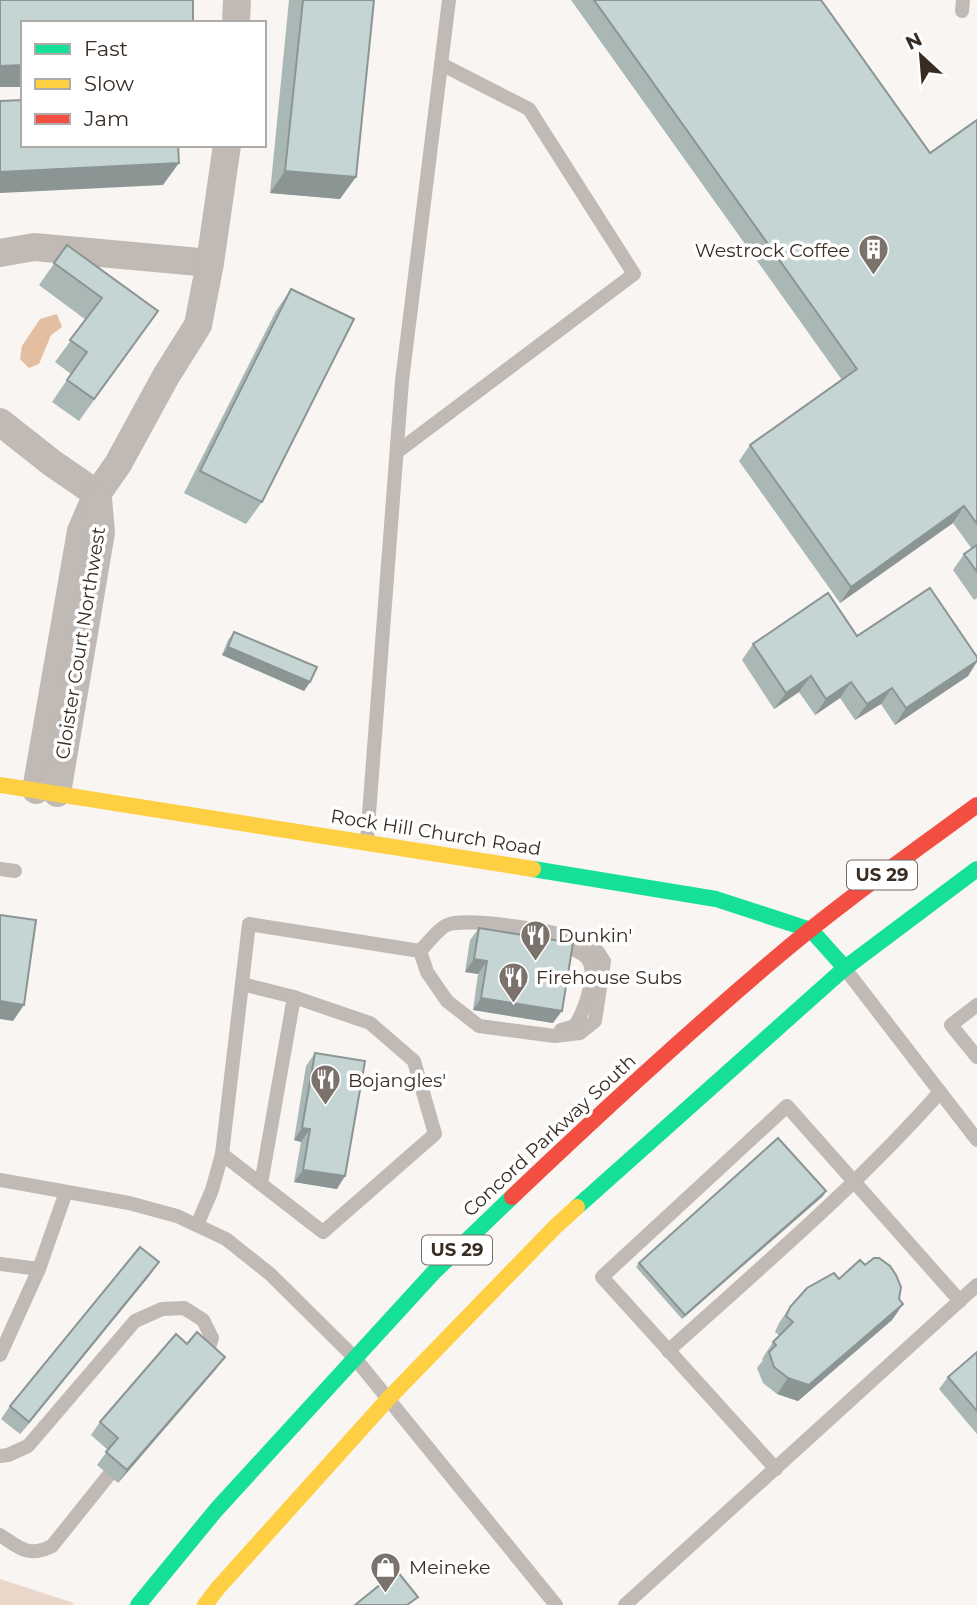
<svg xmlns="http://www.w3.org/2000/svg" width="977" height="1605" font-family="Montserrat,sans-serif">
<style>
.green{fill:#ebd7c9}
.water{fill:#e4bea1}
.lines{fill:none;stroke-linecap:round;stroke-linejoin:round}
.lane{stroke:#c1b9b4;stroke-width:14}
.street{stroke:#c1b9b4;stroke-width:28}
.fast{stroke:#16e098;stroke-width:16}
.slow{stroke:#ffcf43;stroke-width:16}
.jam{stroke:#f24e42;stroke-width:16}
.wall{fill:#a9b7b5}
.shaded-wall{fill:#8a9594}
.building{fill:#c5d5d3;stroke:#8a9594;stroke-width:2}
.labels{text-anchor:middle;stroke-width:7;stroke-linejoin:round;paint-order:stroke}
.shield{fill:#fff;stroke:#746b65;stroke-width:2}
.shield-label{font-size:18px;font-weight:bold;fill:#382c23}
.poi-label{font-size:19px;fill:#382c23;stroke:#fff;text-anchor:start}
.street-label{font-size:19px;fill:#382c23;stroke:#fff}
</style>
<rect width="100%" height="100%" fill="#f8f5f2"/>
<path class="green" d="M0,1579L74,1603L72,1605H0Z"/>
<path class="water" d="M57,314L62,327L51,335L39,364L29,368L20,359L22,346L40,319Z"/>
<g class="lines">
<g class="lane">
<path d="M962,11L963,0"/>
<path d="M397,452L634,274L529,109L441,64"/>
<path d="M367,840L402,381L449,0"/>
<path d="M0,869L15,871"/>
<path d="M555,943C565,947 578,949 586,957C600,971 584,1011 575,1026L561,1030"/>
<path d="M846,970L977,1140"/>
<path d="M977,1005L951,1025L977,1057"/>
<path d="M222,1154L323,1232L435,1134L414,1061L370,1023L294,997L242,984"/>
<path d="M0,1180L129,1203L177,1216L226,1239L270,1274L354,1357L556,1605"/>
<path d="M261,1184L294,997"/>
<path d="M197,1225L212,1190L222,1154L249,924L420,951L427,972L447,1001L479,1026L555,1036L580,1033L595,1021L604,961C600,956 596,947 591,944C573,933 466,916 447,925C439,928 427,944 420,951"/>
<path d="M0,1264L39,1269"/>
<path d="M668,1351C761,1267 857,1186 940,1092"/>
<path d="M0,1355L39,1269L66,1192"/>
<path d="M0,1456L8,1455L28,1446L135,1321L162,1309L184,1308L203,1320L212,1338L205,1359"/>
<path d="M776,1469L602,1277L787,1106L960,1301"/>
<path d="M0,1535C20,1548 28,1558 52,1546L109,1475"/>
<path d="M625,1605L977,1285"/>
</g>
<g class="street">
<path d="M236,23L237,0"/>
<path d="M0,253L34,247L210,263"/>
<path d="M0,422L52,463L97,494"/>
<path d="M36,790L81,531L97,494L118,464L166,376L198,325L210,263L227,145"/>
<path d="M57,793L101,532L98,499"/>
</g>
<g class="fast">
<path d="M533,869L716,899L811,930L845,968"/>
<path d="M577,1207L845,968L977,869"/>
<path d="M138,1605L216,1510L433,1273L512,1197"/>
</g>
<g class="slow">
<path d="M0,785L533,869"/>
<path d="M205,1605L218,1588L389,1398L555,1227L577,1207"/>
</g>
<path class="jam" d="M512,1197C596,1117 682,1038 771,962C836,906 908,856 977,805"/>
</g>
<g class="wall">
<path d="M289,0H374L340,199L270,193Z"/>
<path d="M571,0H821L930,153L977,120V598L974,600L953,570L964,554L972,549L953,523L840,603L739,461L750,445L842,380Z"/>
<path d="M67,245L158,311L79,421L52,402L71,374L55,362L86,320L39,285Z"/>
<path d="M291,289L262,502L246,524L184,493L276,311Z"/>
<path d="M234,632L310,682L304,691L222,655L228,640Z"/>
<path d="M857,636L977,657V662L968,676L895,725L881,704L855,720L840,698L815,715L799,692L774,709L742,660L753,644Z"/>
<path d="M479,928L553,1023L473,1010L478,974L465,972L470,940Z"/>
<path d="M315,1053L337,1189L294,1182L301,1142L294,1140L306,1066Z"/>
<path d="M823,1196L682,1319L636,1267L639,1263Z"/>
<path d="M150,1275L20,1434L1,1419L10,1406Z"/>
<path d="M839,1279L899,1299L903,1304L892,1320L798,1401L777,1394L763,1383L757,1368L763,1360L762,1359L773,1342L780,1336L775,1332L779,1323L790,1307Z"/>
<path d="M977,1352V1434L939,1389L948,1377Z"/>
<path d="M216,1369L118,1483L97,1465L108,1450L91,1435L100,1422Z"/>
</g>
<g class="shaded-wall">
<path d="M23,65V87H0V66Z"/>
<path d="M179,163L163,185L0,193V172Z"/>
<path d="M285,171L356,177L340,199L270,193Z"/>
<path d="M964,506L953,523L840,603L851,587Z"/>
<path d="M228,647L310,682L304,691L222,655Z"/>
<path d="M977,661L968,676L895,725L906,708Z"/>
<path d="M811,676L799,692L774,709L786,693Z"/>
<path d="M851,682L840,698L815,715L826,699Z"/>
<path d="M892,688L881,704L855,720L867,704Z"/>
<path d="M474,959L487,961L478,974L465,972Z"/>
<path d="M481,998L562,1011L553,1023L473,1010Z"/>
<path d="M0,1001L24,1005L13,1021L0,1019Z"/>
<path d="M302,1128L310,1129L301,1142L294,1140Z"/>
<path d="M303,1170L345,1176L337,1189L294,1182Z"/>
<path d="M826,1191L823,1196L682,1319L685,1315Z"/>
<path d="M159,1262L150,1275L20,1434L29,1422Z"/>
<path d="M903,1304L892,1320L798,1401L777,1394L788,1378Z"/>
<path d="M225,1357L216,1369L118,1483L127,1470Z"/>
</g>
<g class="building">
<path d="M0,0H193V23H23V65L0,66Z"/>
<path d="M303,0H374L356,177L285,171Z"/>
<path d="M594,0H821L930,153L977,120V524L964,506L851,587L750,445L857,369Z"/>
<path d="M23,100V145H178L179,163L0,172V101Z"/>
<path d="M67,245L158,311L94,399L67,380L87,352L70,340L102,298L54,263Z"/>
<path d="M291,289L354,319L262,502L200,471Z"/>
<path d="M977,545V572L964,554Z"/>
<path d="M930,588L977,657V661L906,708L892,688L867,704L851,682L826,699L811,676L786,693L753,644L828,593L857,636Z"/>
<path d="M234,632L317,667L310,682L228,647Z"/>
<path d="M0,915L36,920L24,1005L0,1001Z"/>
<path d="M479,928L573,943L562,1011L481,998L487,961L474,959Z"/>
<path d="M315,1053L365,1061L345,1176L303,1170L310,1129L302,1128Z"/>
<path d="M778,1138L826,1191L685,1315L639,1263Z"/>
<path d="M140,1247L159,1262L29,1422L10,1406Z"/>
<path d="M874,1258H879L890,1266L896,1275L901,1287L899,1299L903,1304L809,1385L788,1378L774,1367L769,1352L776,1345L773,1342L793,1322L786,1316L790,1307L807,1288L834,1273L839,1279L860,1260L865,1265Z"/>
<path d="M197,1332L225,1357L127,1470L106,1452L118,1438L100,1422L176,1334L187,1344Z"/>
<path d="M977,1352V1411L948,1377Z"/>
<path d="M397,1571L418,1597L407,1605H355Z"/>
</g>
<defs>
<symbol id="building-pin" viewBox="-11 -11 22 30"><path d="M0 17L-7.5 6A9.5 9.5 0 1 1 7.5 6Z" fill="#7b726b" stroke="#fff"/><path d="M-4-6H4V6H1V3H-1V6H-4ZM-2.5-4.3h1.7v1.8h-1.7ZM.8-4.3h1.7v1.8H.8ZM-2.5-1h1.7V.8h-1.7ZM.8-1h1.7V.8H.8Z" fill="#fff"/></symbol>
<symbol id="restaurant-pin" viewBox="-11 -11 22 30"><path d="M0 17L-7.5 6A9.5 9.5 0 1 1 7.5 6Z" fill="#7b726b" stroke="#fff"/><path d="M-5-6h1v4h1v-4h1v4h1v-4h1v5L-1.5 .5V6h-2V.5L-5-1ZM5-6V6H3V1.5H1.5Q1.5-4 5-6Z" fill="#fff"/></symbol>
<symbol id="shop-pin" viewBox="-11 -11 22 30"><path d="M0 17L-7.5 6A9.5 9.5 0 1 1 7.5 6Z" fill="#7b726b" stroke="#fff"/><path d="M-5-2.5h2.3a2.7 3.5 0 0 1 5.4 0H5L5.5 6h-11ZM-1.5-2.5h3a1.5 2.3 0 0 0-3 0Z" fill="#fff"/></symbol>
</defs>
<g fill-rule="evenodd">
<use href="#building-pin" x="856" y="232" width="35" height="47"/>
<use href="#restaurant-pin" x="518" y="918" width="35" height="47"/>
<use href="#restaurant-pin" x="496" y="960" width="35" height="47"/>
<use href="#restaurant-pin" x="308" y="1062" width="35" height="47"/>
<use href="#shop-pin" x="368" y="1550" width="35" height="47"/>
</g>
<g class="labels">
<g class="shield">
<rect x="847" y="860.5" width="70" height="29" rx="5"/>
<rect x="422" y="1235.5" width="70" height="29" rx="5"/>
</g>
<g class="shield-label">
<text x="882" y="881">US 29</text>
<text x="457" y="1256">US 29</text>
</g>
<g class="poi-label">
<text x="850" y="257" text-anchor="end">Westrock Coffee</text>
<text x="558" y="942">Dunkin'</text>
<text x="536" y="984">Firehouse Subs</text>
<text x="348" y="1087">Bojangles'</text>
<text x="409" y="1574">Meineke</text>
</g>
<g class="street-label">
<text transform="translate(80 643) rotate(-81)" y="7">Cloister Court Northwest</text>
<text transform="translate(436 832) rotate(9)" y="7">Rock Hill Church Road</text>
<text transform="translate(549 1135) rotate(-43)" y="7">Concord Parkway South</text>
</g>
</g>
<rect x="21" y="21" width="245" height="126" fill="#ffffff" stroke="#afaba7" stroke-width="2"/>
<rect x="35" y="44" width="35" height="10" fill="#16e098" stroke="#afaba7" stroke-width="2"/>
<text x="84" y="56" font-size="21" fill="#382c23">Fast</text>
<rect x="35" y="79" width="35" height="10" fill="#ffcf43" stroke="#afaba7" stroke-width="2"/>
<text x="84" y="91" font-size="21" fill="#382c23">Slow</text>
<rect x="35" y="114" width="35" height="10" fill="#f24e42" stroke="#afaba7" stroke-width="2"/>
<text x="84" y="126" font-size="21" fill="#382c23">Jam</text>
<g transform="translate(921 56) rotate(334)" stroke="#ffffff" stroke-width="5" paint-order="stroke">
<path d="M0-5L12 26L0 18L-12 26Z" fill="#382c23"/>
<text y="-10" font-size="19" font-weight="bold" text-anchor="middle" fill="#382c23">N</text>
</g>
</svg>
